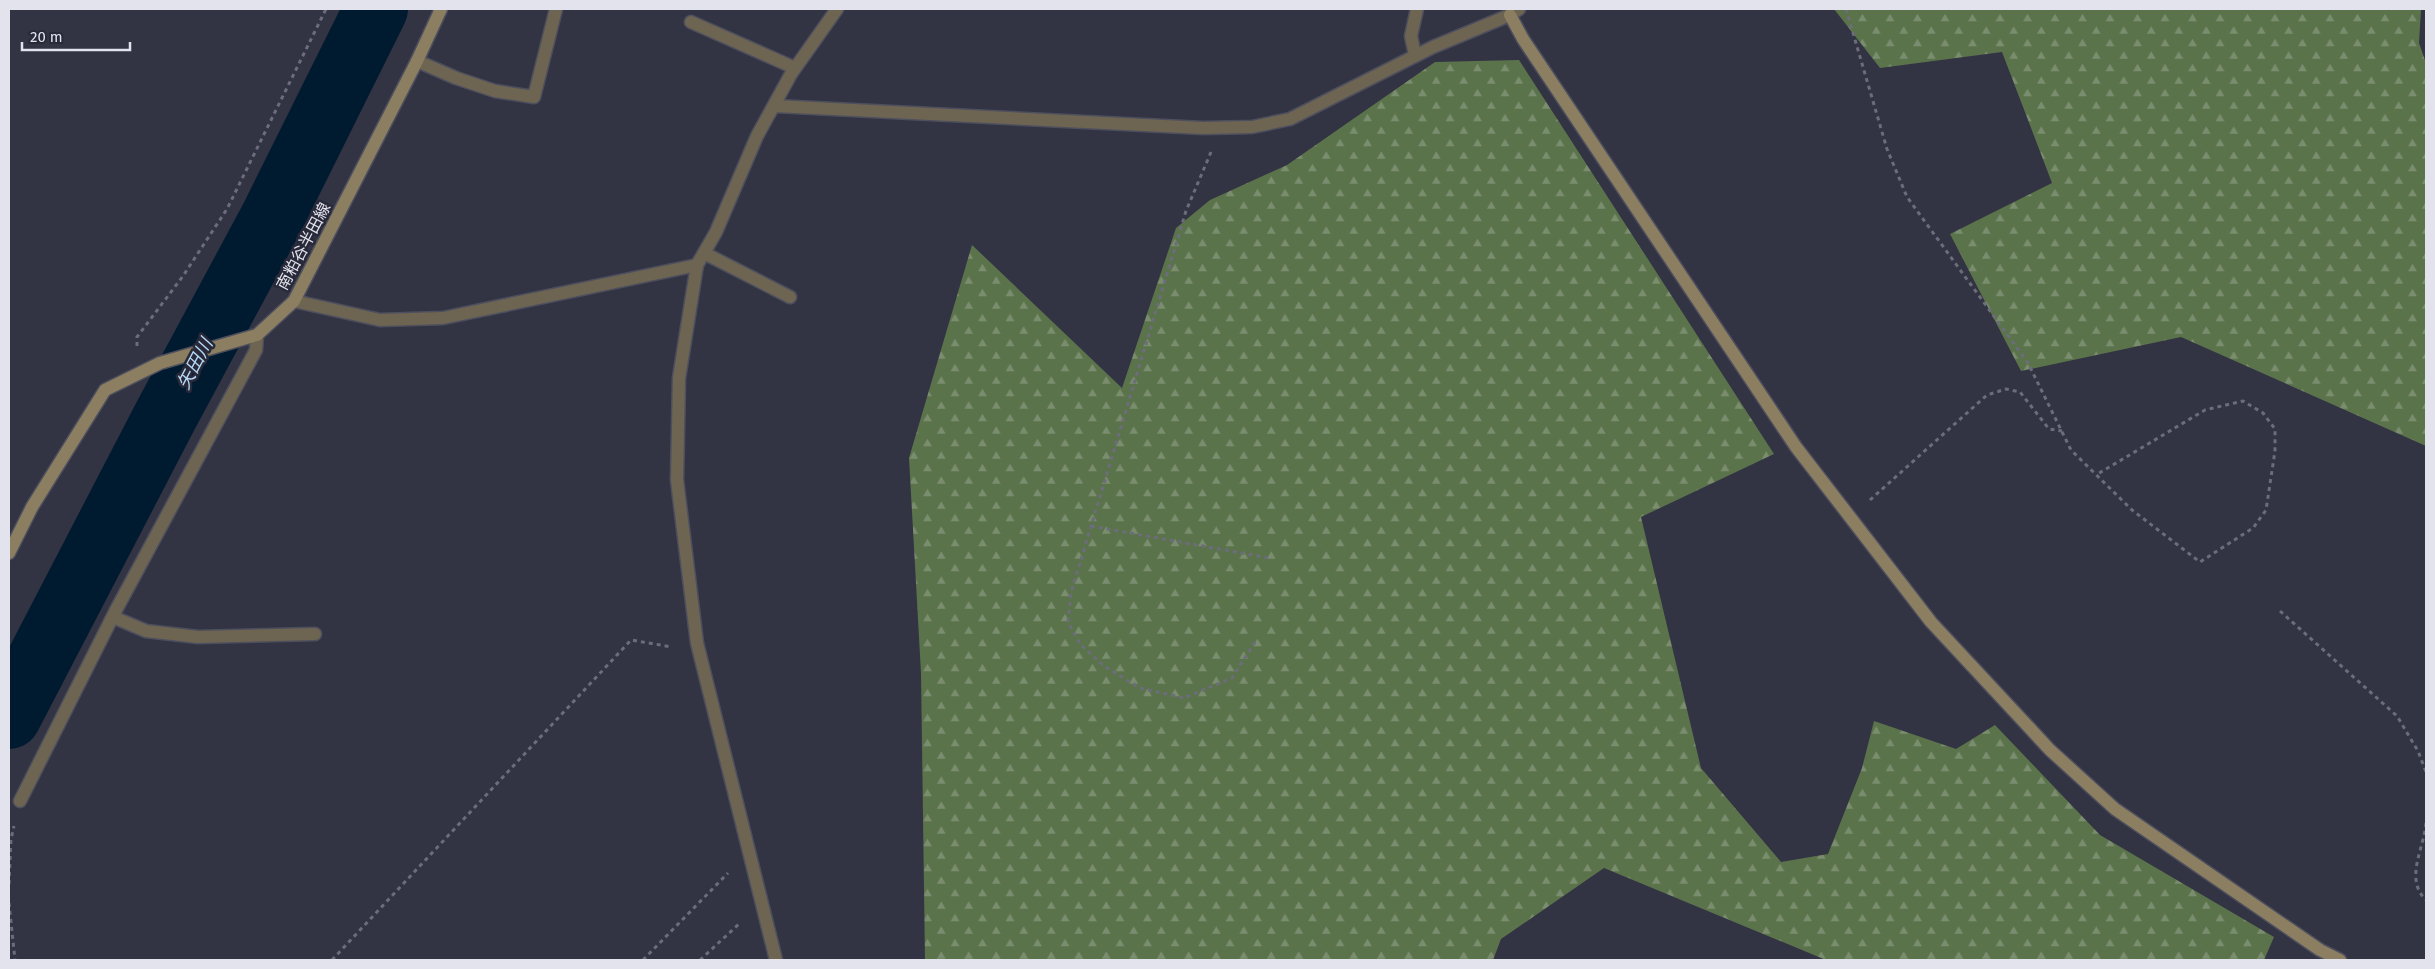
<svg xmlns="http://www.w3.org/2000/svg" width="2435" height="969" font-family="'Fira Sans','Noto Sans JP',sans-serif">
<style>
.forest{fill:url(#forest-firs)}
.lines{fill:none;stroke-linecap:round;stroke-linejoin:round}
.river{stroke:#001b30;stroke-width:64}
.lane-casing{stroke:#4e4f5e;stroke-width:15}
.street-casing{stroke:#4e4f5e;stroke-width:15}
.secondary-casing{stroke:#4e4f5e;stroke-width:15}
.path{stroke:#6c6d7b;stroke-width:3;stroke-dasharray:4 4;stroke-linecap:butt}
.lane{stroke:#6d6552;stroke-width:12}
.street{stroke:#6d6552;stroke-width:12}
.secondary{stroke:#8c7f61;stroke-width:12}
.labels{text-anchor:middle;stroke-width:5;stroke-linejoin:round;paint-order:stroke}
.street-label{font-size:16px;fill:#e2e3ed;stroke:#282939}
.water-label{font-size:18px;font-style:italic;fill:#b5d9f8;stroke:#282939}
</style>
<defs>
<pattern id="forest-firs" width="22" height="20" patternUnits="userSpaceOnUse" patternTransform="scale(1.25)"><rect width="22" height="20" fill="#5b734b"/><path d="M5 1l3.5 6h-7zM16 11l3.5 6h-7z" fill="#7a8d6e"/></pattern>
</defs>
<rect width="100%" height="100%" fill="#323343"/>
<g class="forest">
<path d="M1834,9H2421L2419,43L2426,63V446L2181,337L2021,371L1950,234L2052,183L2002,52L1880,68Z"/>
<path d="M1519,60L1774,454L1641,517L1701,768L1781,862L1828,854L1862,768L1874,721L1956,749L1995,725L2100,835L2274,937L2264,960H1826L1604,868L1501,939L1493,960H925L921,673L909,458L972,245L1122,388L1176,228L1210,200L1287,165L1435,62Z"/>
</g>
<g class="lines">
<path class="river" d="M9,717L166,415L272,218L376,9"/>
<defs>
<g id="lane">
<path d="M691,22L795,68"/>
<path d="M1415,55L1411,36L1417,9"/>
<path d="M417,61L456,78L495,91L534,97L556,9"/>
<path d="M704,253L790,297"/>
<path d="M113,617L146,631L198,637L315,634"/>
</g>
<g id="street">
<path d="M775,106L1203,128L1252,127L1290,119L1433,47L1510,15L1519,9"/>
<path d="M294,301L380,320L443,318L697,265"/>
<path d="M20,801L116,610L256,350L257,335"/>
<path d="M776,960L697,643L677,480L679,378L697,265L716,232L757,136L791,74L837,9"/>
</g>
<g id="secondary">
<path d="M1510,15L1523,39L1796,447L1931,622L2050,750L2115,809L2320,950L2340,960"/>
<path d="M9,553L32,507L105,390L160,363L257,335L294,301L417,61L441,9"/>
</g>
</defs>
<use href="#lane" class="lane-casing"/>
<use href="#street" class="street-casing"/>
<use href="#secondary" class="secondary-casing"/>
<g class="path">
<path d="M1846,9L1887,149L1907,197L2028,363L2071,450L2132,510L2200,562L2253,528L2266,510L2275,451V429L2263,413L2243,401L2205,410L2096,475"/>
<path d="M1211,152L1186,211L1071,593L1068,622L1080,644L1104,666L1140,688L1184,698L1232,678L1255,642"/>
<path d="M137,346V337L183,276L227,209L326,9"/>
<path d="M1870,500L1987,395L2006,389L2020,392L2049,429L2062,431"/>
<path d="M1091,526L1269,558"/>
<path d="M2280,611L2397,716L2418,751L2426,772"/>
<path d="M2426,823C2424,849 2404,879 2426,900"/>
<path d="M9,884L11,839L14,826"/>
<path d="M9,903L15,960"/>
<path d="M332,960L631,640L672,647"/>
<path d="M643,960L728,873"/>
<path d="M700,960L740,923"/>
</g>
<use href="#lane" class="lane"/>
<use href="#street" class="street"/>
<use href="#secondary" class="secondary"/>
</g>
<g class="labels">
<g class="street-label">
<text transform="translate(303 246) rotate(-62)" y="6">南粕谷半田線</text>
</g>
<g class="water-label">
<text transform="translate(195 364) rotate(-62)" y="6">矢田川</text>
</g>
</g>
<rect width="2435" height="969" fill="none" stroke="#e2e3ed" stroke-width="20"/>
<path d="M22 42v8h108v-8" fill="none" stroke="#e2e3ed" stroke-width="2.5"/>
<text x="30" y="42" font-size="15" fill="#e2e3ed" stroke="#282939" stroke-width="4" paint-order="stroke">20 m</text>
</svg>
